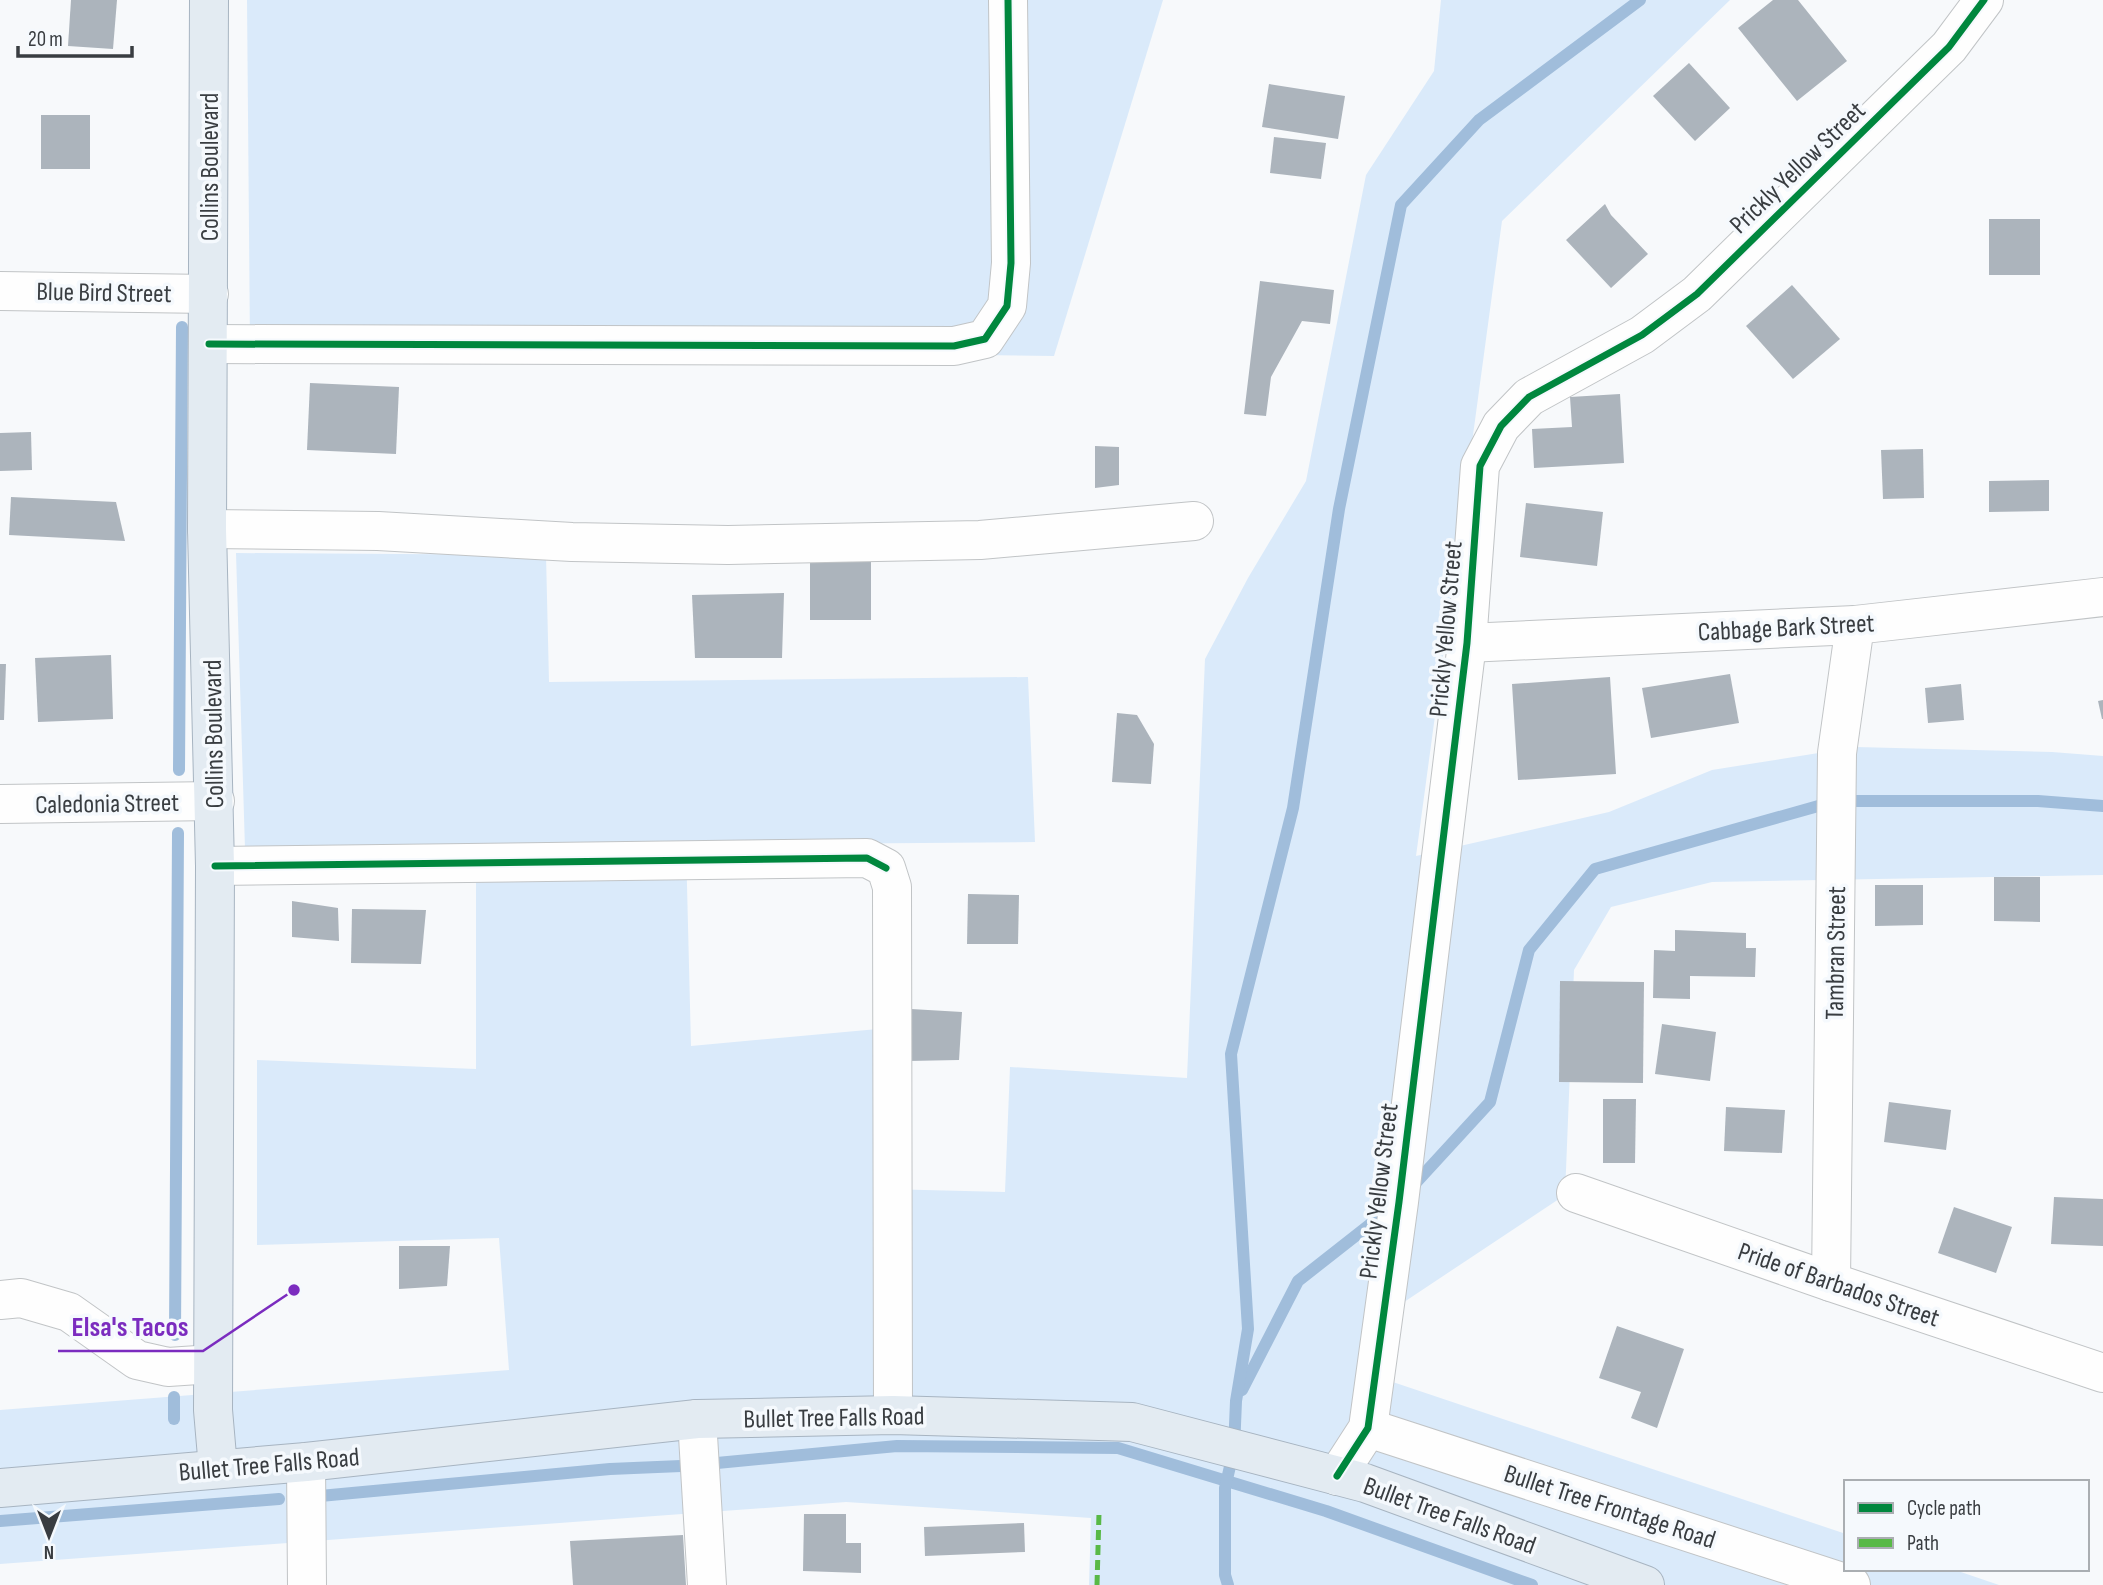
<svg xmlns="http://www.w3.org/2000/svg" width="2103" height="1585" font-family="'Sofia Sans Condensed',sans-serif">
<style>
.green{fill:#daeafa}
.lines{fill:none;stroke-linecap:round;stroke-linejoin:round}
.stream{stroke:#a0bddb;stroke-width:12}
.building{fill:#acb4bc}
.minor-casing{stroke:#c1c4c6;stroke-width:40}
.major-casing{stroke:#a7b4c1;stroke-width:40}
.minor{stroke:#fefefe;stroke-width:38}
.major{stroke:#e3ebf2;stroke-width:38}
.quiet{stroke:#58b947;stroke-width:5;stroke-dasharray:10 5;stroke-linecap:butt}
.cycleway-casing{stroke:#f5f9fd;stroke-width:11}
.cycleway{stroke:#00873e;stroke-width:7}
.labels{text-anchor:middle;stroke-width:7;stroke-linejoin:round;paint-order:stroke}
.street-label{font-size:26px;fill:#393d41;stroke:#f5f9fd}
.leader{fill:none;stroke:#7b2cbf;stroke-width:2.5}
.callout-dot{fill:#7b2cbf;stroke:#f5f9fd;stroke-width:2.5}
.callout-label{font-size:28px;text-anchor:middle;font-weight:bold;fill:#7b2cbf;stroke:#f5f9fd;stroke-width:7;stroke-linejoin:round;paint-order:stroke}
</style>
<rect width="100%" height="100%" fill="#f7f9fb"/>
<g class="green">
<path d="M247,0H1163L1054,356L250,346Z"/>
<path d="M1441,0H1730L1502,221L1416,856L1609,812L1712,770L1856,747L2052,752L2103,756V875L1712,882L1611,907L1574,970L1565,1195L1371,1324L1366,1373L1846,1534V1569H1952L1999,1585H1089L1091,1518L846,1502L0,1564V1410L509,1370L499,1238L257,1245V1060L476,1069V854L245,849L236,553L546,555L549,682L1028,677L1035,842L686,845L691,1046L889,1028L884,1189L1005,1192L1010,1067L1187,1078L1205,659L1248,578L1306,481L1366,175L1434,71Z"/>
</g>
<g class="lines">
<g class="stream">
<path d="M179,770L182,327"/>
<path d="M1411,1188L1490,1102L1529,950L1595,869L1836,801H2038L2103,806"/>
<path d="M175,1335L178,833"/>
<path d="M1242,1390L1298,1281L1391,1208"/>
<path d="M174,1397V1419"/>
<path d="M717,1463L897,1446L1118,1448L1326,1511L1532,1585"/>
<path d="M320,1496L610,1469L681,1466"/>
<path d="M0,1521L279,1499"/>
<path d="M1228,1585L1225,1575V1488L1234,1449L1236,1401L1248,1329L1231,1054L1293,808L1339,509L1401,205L1479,120L1640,0"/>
</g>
</g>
<g class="building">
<path d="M71,0H117L113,49L68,46Z"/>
<path d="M1773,0H1798L1847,61L1797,101L1738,28Z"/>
<path d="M1689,63L1730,108L1695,141L1653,96Z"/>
<path d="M1269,84L1345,96L1338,139L1262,127Z"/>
<rect x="41" y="115" width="49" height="54"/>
<path d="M1274,137L1326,143L1321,179L1270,173Z"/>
<path d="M1605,204L1611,215L1648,254L1611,288L1566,240Z"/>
<rect x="1989" y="219" width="51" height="56"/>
<path d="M1260,281L1334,290L1330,324L1302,321L1271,377L1266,416L1244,414Z"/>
<path d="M1792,285L1840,339L1793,379L1746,326Z"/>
<path d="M310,383L399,387L396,454L307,450Z"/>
<path d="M1620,394L1624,463L1534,468L1532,429L1572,427L1570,397Z"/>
<path d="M31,432L32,470L0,471V433Z"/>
<path d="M1095,446L1119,447V485L1095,488Z"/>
<path d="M1923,449L1924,498L1883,499L1881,450Z"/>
<path d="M2049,480V511L1989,512V481Z"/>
<path d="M11,497L116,502L125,541L9,535Z"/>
<path d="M1526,503L1603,512L1597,566L1520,557Z"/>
<rect x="810" y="559" width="61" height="61"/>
<path d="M784,593L782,658H695L692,595Z"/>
<path d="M111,655L113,719L38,722L35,658Z"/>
<path d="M0,664H6L4,720H0Z"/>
<path d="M1730,674L1739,723L1651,738L1642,688Z"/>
<path d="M1610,677L1616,774L1518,780L1512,684Z"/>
<path d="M1961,684L1964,720L1928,723L1925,688Z"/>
<path d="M2103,700V719H2102L2098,701Z"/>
<path d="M1117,713L1137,715L1154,744L1151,784L1112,782Z"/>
<path d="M1994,877H2040V922L1994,921Z"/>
<path d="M1875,885H1923V925L1875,926Z"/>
<path d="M968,894L1019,895L1018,944H967Z"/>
<path d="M292,901L338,908L339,941L292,937Z"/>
<path d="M352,909L426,910L421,964L351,963Z"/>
<path d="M1675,930L1746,933V948H1756L1755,977L1690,976V999L1653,998L1654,950L1675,951Z"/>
<path d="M1560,981L1644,982L1643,1083L1559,1082Z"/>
<path d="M911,1009L962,1012L959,1060L908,1061Z"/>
<path d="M1662,1024L1716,1032L1710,1081L1655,1074Z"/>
<path d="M1603,1099H1636L1635,1163H1603Z"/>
<path d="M1889,1102L1951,1110L1946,1150L1884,1142Z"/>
<path d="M1726,1107L1785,1110L1782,1153L1724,1151Z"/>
<path d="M2054,1197L2103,1199V1246L2051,1244Z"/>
<path d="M1954,1207L2012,1227L1996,1273L1938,1253Z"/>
<path d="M399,1246H450L447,1286L399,1289Z"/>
<path d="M1617,1326L1684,1349L1657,1428L1631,1418L1641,1392L1599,1378Z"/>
<path d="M804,1514H846V1543H861V1573L803,1571Z"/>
<path d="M1024,1523L1025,1552L925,1556L924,1527Z"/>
<path d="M683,1535L686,1585H573L570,1541Z"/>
</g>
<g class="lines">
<defs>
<g id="minor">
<path d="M0,291L209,294"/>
<path d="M209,344L954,346L985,339L1007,306L1011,263L1008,0"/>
<path d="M207,529L378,531L572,542L728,545L980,540L1194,521"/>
<path d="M1467,643L1855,625L2103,597"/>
<path d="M0,804L215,801"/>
<path d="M215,866L867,858L886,868L892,887L893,1415"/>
<path d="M1576,1193L1831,1282L2103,1373"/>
<path d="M1831,1282L1837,753L1855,625"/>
<path d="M0,1300L21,1298L69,1312L137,1360L168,1367L213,1364"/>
<path d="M697,1419L707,1585"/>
<path d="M1368,1428L1851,1585"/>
<path d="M306,1462L307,1585"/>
<path d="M1337,1476L1368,1428L1399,1202L1467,643L1480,466L1501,426L1529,397L1642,335L1697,294L1949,47L1984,0"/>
</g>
<g id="major">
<path d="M209,0L207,529L215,866L213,1410L218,1468"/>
<path d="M0,1488L306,1462L697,1419L893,1415L1132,1422L1365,1483L1645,1585"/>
</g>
</defs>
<use href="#minor" class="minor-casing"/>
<use href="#major" class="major-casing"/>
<use href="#minor" class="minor"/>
<use href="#major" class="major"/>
<path class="quiet" d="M1097,1585L1099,1513"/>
<defs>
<g id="cycleway">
<path d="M209,344L954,346L985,339L1007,306L1011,263L1008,0"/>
<path d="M215,866L867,858L886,868"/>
<path d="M1337,1476L1368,1428L1399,1202L1467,643L1480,466L1501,426L1529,397L1642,335L1697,294L1949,47L1984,0"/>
</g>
</defs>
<use href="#cycleway" class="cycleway-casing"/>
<use href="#cycleway" class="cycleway"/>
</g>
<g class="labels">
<g class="street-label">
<text transform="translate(209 167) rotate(-90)" y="9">Collins Boulevard</text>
<text transform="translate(1797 167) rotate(-44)" y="9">Prickly Yellow Street</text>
<text transform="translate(104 292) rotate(1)" y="9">Blue Bird Street</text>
<text transform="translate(1786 627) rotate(-3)" y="9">Cabbage Bark Street</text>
<text transform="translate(1445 629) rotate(-85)" y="9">Prickly Yellow Street</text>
<text transform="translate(213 734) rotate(-91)" y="9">Collins Boulevard</text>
<text transform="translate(107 803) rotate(-1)" y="9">Caledonia Street</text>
<text transform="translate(1835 953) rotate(-89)" y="9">Tambran Street</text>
<text transform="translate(1378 1191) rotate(-83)" y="9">Prickly Yellow Street</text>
<text transform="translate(1839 1284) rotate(19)" y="9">Pride of Barbados Street</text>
<text transform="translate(834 1417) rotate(-1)" y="9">Bullet Tree Falls Road</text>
<text transform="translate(269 1464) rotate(-5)" y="9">Bullet Tree Falls Road</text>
<text transform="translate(1610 1506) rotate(18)" y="9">Bullet Tree Frontage Road</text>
<text transform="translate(1450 1515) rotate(20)" y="9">Bullet Tree Falls Road</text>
</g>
</g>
<path class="leader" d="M294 1290L203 1351H58"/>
<circle class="callout-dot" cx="294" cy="1290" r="7"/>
<g class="callout-label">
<text x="130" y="1336">Elsa's Tacos</text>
</g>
<rect x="1844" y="1480" width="245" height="91" fill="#f5f9fd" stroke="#aaaeb2" stroke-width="2"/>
<rect x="1858" y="1503" width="35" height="10" fill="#00873e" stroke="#aaaeb2" stroke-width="2"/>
<text x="1907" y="1515" font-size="21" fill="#393d41">Cycle path</text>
<rect x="1858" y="1538" width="35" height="10" fill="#58b947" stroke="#aaaeb2" stroke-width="2"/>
<text x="1907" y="1550" font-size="21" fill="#393d41">Path</text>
<g transform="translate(49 1536) rotate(180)" stroke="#f5f9fd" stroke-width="5" paint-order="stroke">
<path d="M0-5L12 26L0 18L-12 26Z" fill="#393d41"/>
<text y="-10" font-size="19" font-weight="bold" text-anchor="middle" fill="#393d41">N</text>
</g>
<path d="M18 46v10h114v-10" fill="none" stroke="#393d41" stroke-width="3.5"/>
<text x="28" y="46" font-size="21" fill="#393d41" stroke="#f5f9fd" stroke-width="5" paint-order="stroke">20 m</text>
</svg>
